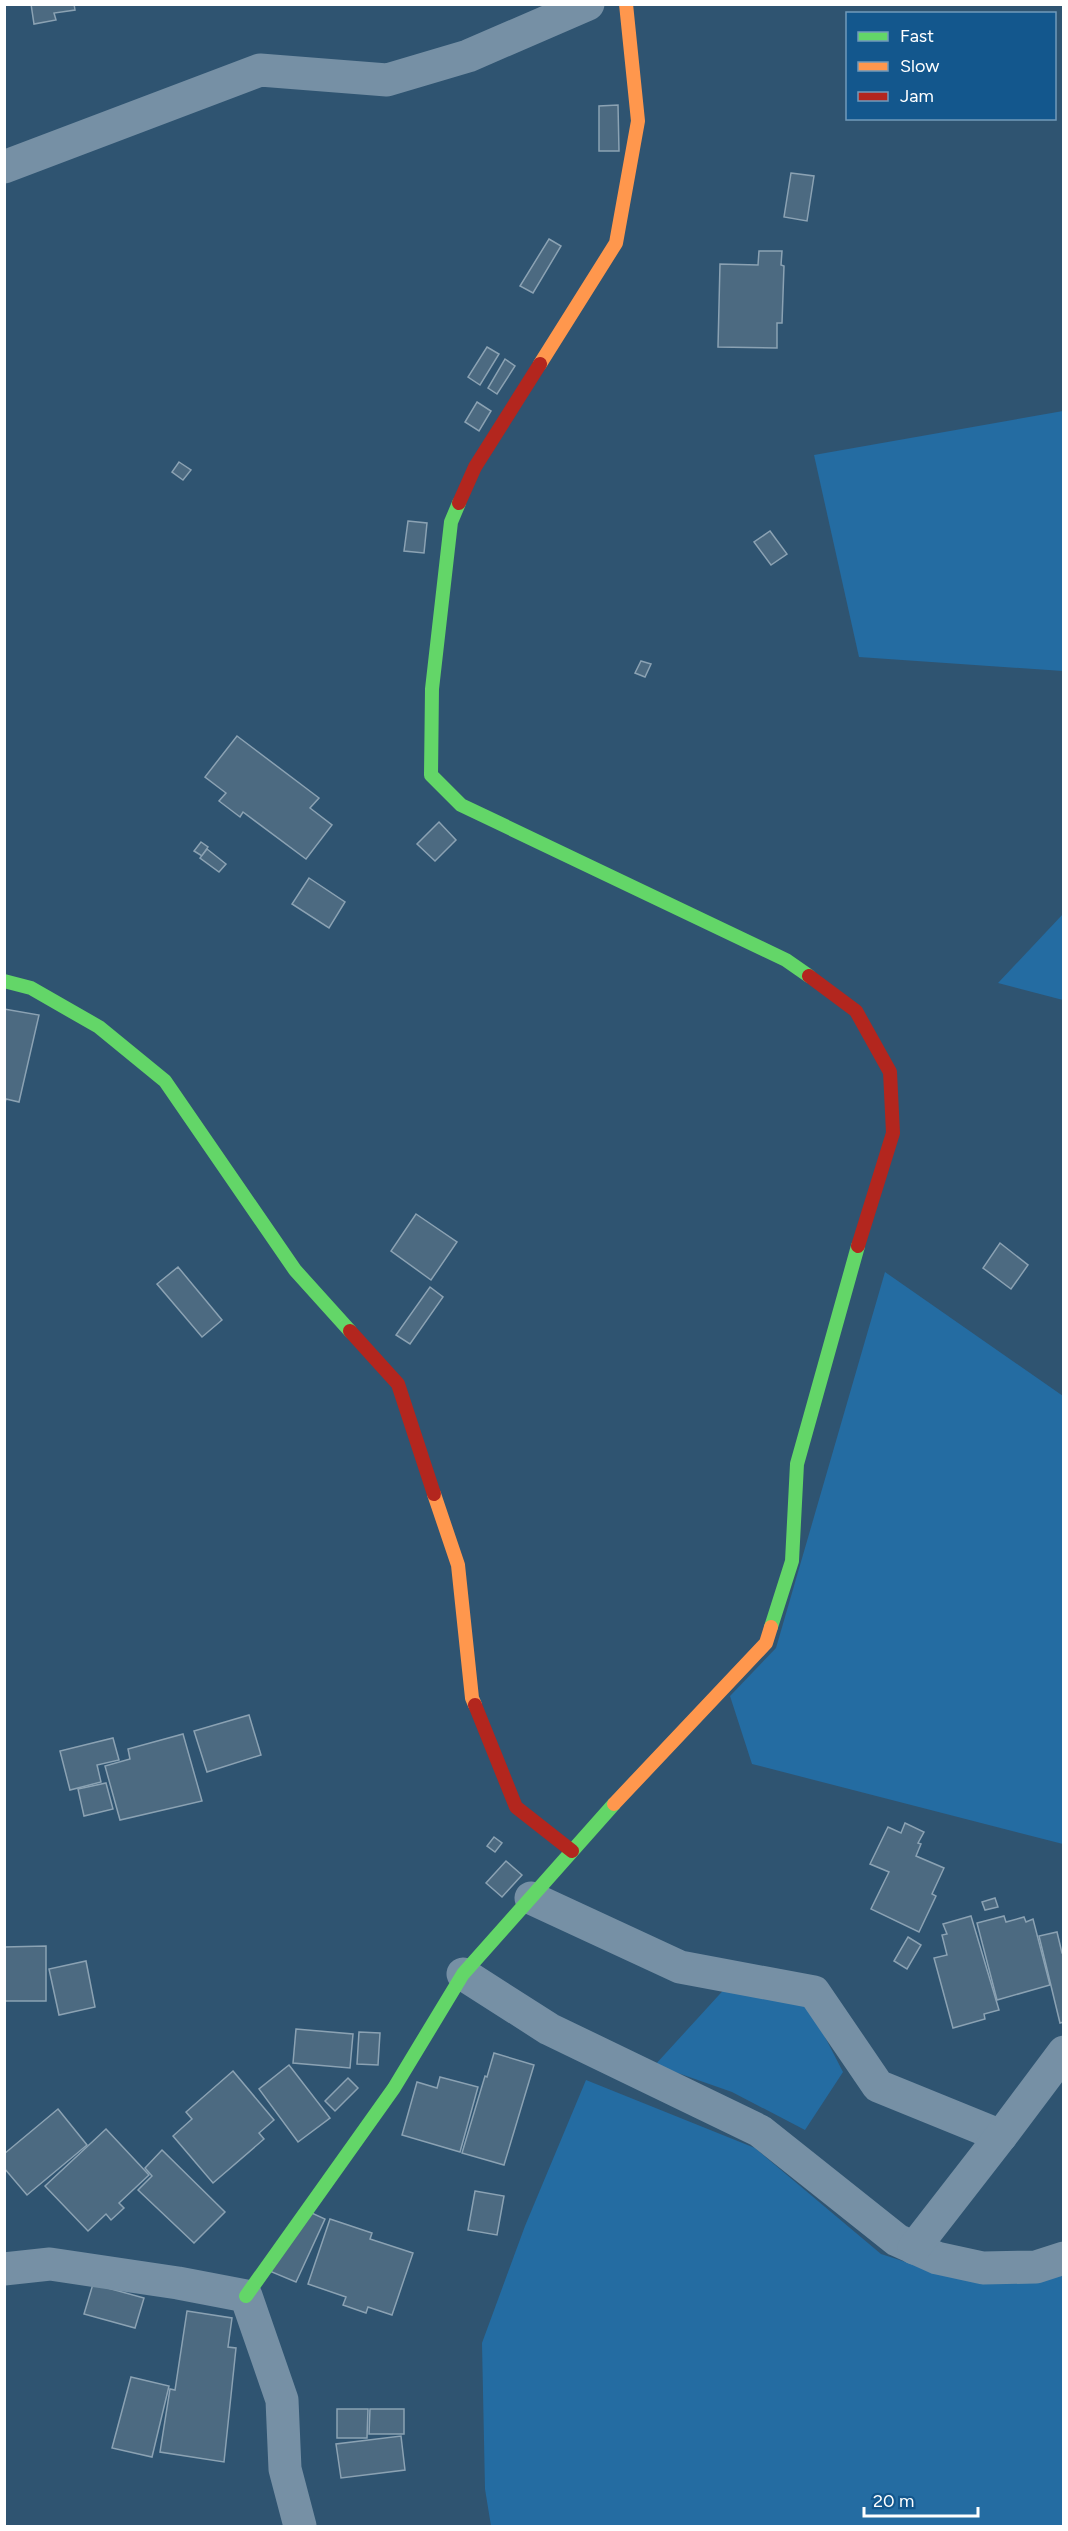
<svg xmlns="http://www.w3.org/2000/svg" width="1068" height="2531" font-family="Figtree,sans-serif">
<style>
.green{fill:#246ca2}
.building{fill:#4c6a81;stroke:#8ba2b3;stroke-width:1.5}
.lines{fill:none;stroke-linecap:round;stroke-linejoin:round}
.street{stroke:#7690a5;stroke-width:33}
.fast{stroke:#63d668;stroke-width:14}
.slow{stroke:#ff974d;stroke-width:14}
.jam{stroke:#b3261e;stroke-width:14}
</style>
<rect width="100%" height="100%" fill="#2f5471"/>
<g class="green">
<path d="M1063,411V671L859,657L814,455Z"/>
<path d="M1063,914V1000L998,983Z"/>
<path d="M885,1272L1063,1396V1844L752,1764L730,1696L776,1648Z"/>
<path d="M729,1984L809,2006L843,2072L805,2130L732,2092L655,2065Z"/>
<path d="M586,2080L755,2148L881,2254L946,2275L1063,2267V2526H491L485,2489L482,2343L525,2226Z"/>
</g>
<g class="building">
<path d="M31,4H74L75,10L54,13L56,20L34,24Z"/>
<path d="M618,105L619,151H599V106Z"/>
<path d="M791,173L814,176L807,221L784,217Z"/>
<path d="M549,239L561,246L533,293L520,286Z"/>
<path d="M759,251H782L781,265L784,266L782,323H777V348L718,347L720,264L758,265Z"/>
<path d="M487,347L499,354L480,385L468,377Z"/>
<path d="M505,359L515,366L497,394L488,388Z"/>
<path d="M477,402L491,411L479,431L465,422Z"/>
<path d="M179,462L191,470L183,480L172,472Z"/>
<path d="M408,521L427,523L424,553L404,551Z"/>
<path d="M770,531L787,554L771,565L754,542Z"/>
<path d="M641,661L651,664L645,677L635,673Z"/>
<path d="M237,736L319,798L310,808L332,825L306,859L243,812L240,817L219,801L226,793L205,777Z"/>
<path d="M439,822L456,840L435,861L417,844Z"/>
<path d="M201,842L208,847L202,856L194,851Z"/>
<path d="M207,849L226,864L219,872L200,858Z"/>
<path d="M309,878L345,902L329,928L292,904Z"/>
<path d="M4,1009L39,1015L19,1102L6,1099L4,1106Z"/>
<path d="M416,1214L457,1242L431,1280L391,1251Z"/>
<path d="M1000,1243L1028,1265L1011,1289L983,1268Z"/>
<path d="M178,1267L222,1320L202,1337L157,1284Z"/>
<path d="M430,1287L443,1297L410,1344L396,1335Z"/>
<path d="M249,1715L261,1755L207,1772L194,1731Z"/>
<path d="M183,1734L202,1801L120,1820L105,1766L130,1759L128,1749Z"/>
<path d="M113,1738L119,1760L97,1765L101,1782L70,1790L60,1751Z"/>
<path d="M106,1783L113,1809L84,1816L78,1789Z"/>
<path d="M905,1823L924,1832L918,1843L921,1844L916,1856L944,1868L932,1894L936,1896L919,1932L871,1909L889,1872L870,1864L888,1827L901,1833Z"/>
<path d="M494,1837L502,1843L495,1852L487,1846Z"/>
<path d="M506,1861L522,1875L502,1897L486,1883Z"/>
<path d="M995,1898L998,1907L985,1910L982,1902Z"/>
<path d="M971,1916L999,2010L984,2014L985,2019L953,2028L934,1958L947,1955L942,1935L947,1934L943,1924Z"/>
<path d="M1004,1916L1006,1922L1024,1917L1026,1922L1033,1919L1050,1985L997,2000L977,1923Z"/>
<path d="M1057,1932L1062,1953H1064V2022L1060,2023L1039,1936Z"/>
<path d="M908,1937L921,1945L907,1969L894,1961Z"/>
<path d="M46,1946V2001H4V1947Z"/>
<path d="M86,1961L95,2007L59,2015L49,1969Z"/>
<path d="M296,2029L353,2034L350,2068L293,2063Z"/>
<path d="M359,2032L380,2033L378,2065L357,2064Z"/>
<path d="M494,2053L534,2065L504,2165L462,2153L485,2076L487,2077Z"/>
<path d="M289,2065L330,2118L298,2142L259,2089Z"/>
<path d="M233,2071L274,2120L259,2133L264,2139L213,2183L173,2136L192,2119L186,2112Z"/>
<path d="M440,2077L478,2087L460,2152L402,2135L417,2082L437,2088Z"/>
<path d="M348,2078L358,2088L335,2111L325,2101Z"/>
<path d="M58,2109L87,2145L27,2195L4,2168V2154Z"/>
<path d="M106,2129L149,2175L119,2203L124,2208L111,2220L106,2214L88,2231L45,2186Z"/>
<path d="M162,2150L225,2212L194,2243L138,2190L152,2176L145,2168Z"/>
<path d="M475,2191L504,2196L497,2235L468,2230Z"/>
<path d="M303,2209L325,2219L296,2282L267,2270Z"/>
<path d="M330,2219L372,2233L370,2239L413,2253L392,2315L368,2307L366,2313L343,2305L346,2297L308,2284Z"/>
<path d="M93,2284L144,2298L135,2328L84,2314Z"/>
<path d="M187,2311L232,2318L228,2347L236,2348L224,2462L160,2452L170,2389L175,2390Z"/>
<path d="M131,2377L169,2386L152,2457L112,2448Z"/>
<path d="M337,2409H368L367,2438H337Z"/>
<path d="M370,2409H404V2434H369Z"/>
<path d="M401,2436L405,2470L341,2478L336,2444Z"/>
</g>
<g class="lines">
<g class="street">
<path d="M4,167L260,70L387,80L468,56L588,4"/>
<path d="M531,1898L680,1967L814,1992L878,2086L1001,2136"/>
<path d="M463,1974L549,2029L760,2131L897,2240L937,2258L983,2268L1036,2267L1064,2258"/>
<path d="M914,2248L1001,2136L1064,2052"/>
<path d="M4,2269L50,2264L178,2283L246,2296L282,2400L285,2469L300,2526"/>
</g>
<g class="fast">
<path d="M459,503L451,522L432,689L431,775L461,805L786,960L809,976"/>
<path d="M4,981L31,988L99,1027L165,1081L295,1270L350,1331"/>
<path d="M771,1627L792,1561L797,1464L858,1246"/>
<path d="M246,2296L394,2088L463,1974L614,1804"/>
</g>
<g class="slow">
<path d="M540,364L616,243L638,121L626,4"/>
<path d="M434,1494L458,1565L472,1698L475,1705"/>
<path d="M614,1804L766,1643L771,1627"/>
</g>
<g class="jam">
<path d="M459,503L475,467L540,364"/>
<path d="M809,976L856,1011L890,1072L893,1133L858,1246"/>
<path d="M350,1331L398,1384L434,1494"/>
<path d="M475,1705L516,1807L572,1851"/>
</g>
</g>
<rect width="1068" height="2531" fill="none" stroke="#ffffff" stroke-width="12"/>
<rect x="846" y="12" width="210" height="108" fill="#13578d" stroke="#719abb" stroke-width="1.5"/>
<rect x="858" y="32" width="30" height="9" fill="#63d668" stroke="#719abb" stroke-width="1.5"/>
<text x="900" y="42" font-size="18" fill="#ffffff">Fast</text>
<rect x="858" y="62" width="30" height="9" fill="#ff974d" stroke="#719abb" stroke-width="1.5"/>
<text x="900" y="72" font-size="18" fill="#ffffff">Slow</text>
<rect x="858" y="92" width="30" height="9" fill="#b3261e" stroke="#719abb" stroke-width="1.5"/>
<text x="900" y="102" font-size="18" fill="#ffffff">Jam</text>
<path d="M864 2507v9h114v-9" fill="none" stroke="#ffffff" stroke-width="3"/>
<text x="873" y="2507" font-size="18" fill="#ffffff" stroke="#13578d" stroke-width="4.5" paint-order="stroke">20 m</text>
</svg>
